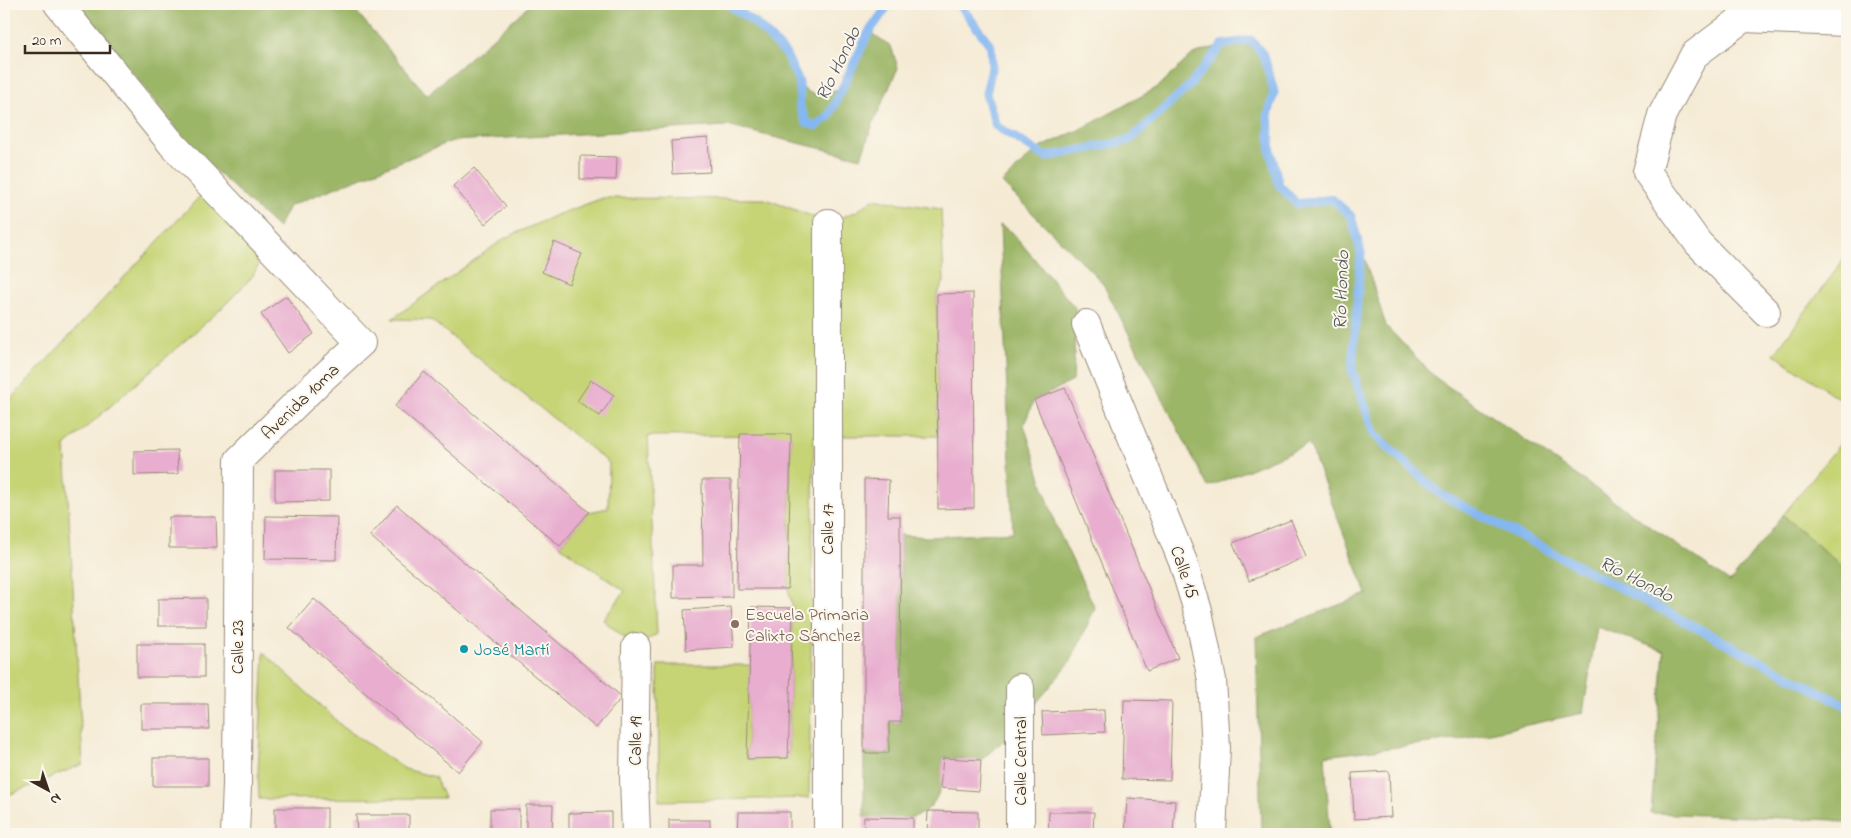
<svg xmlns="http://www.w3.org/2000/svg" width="1851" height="838" font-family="'Indie Flower',sans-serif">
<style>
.green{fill:#c6d476;stroke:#807f4a}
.forest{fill:#9cb667;stroke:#6c7042}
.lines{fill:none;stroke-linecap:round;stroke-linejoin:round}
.stream{stroke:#85b7f1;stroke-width:9}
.building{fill:#e8adcf}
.minor-casing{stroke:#988a7a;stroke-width:30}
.minor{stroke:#fff;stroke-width:28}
.education-dot{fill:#8d6e63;stroke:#fbf7ec;stroke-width:2}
.culture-dot{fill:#0f9aa8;stroke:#fbf7ec;stroke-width:2}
.labels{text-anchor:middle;stroke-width:4;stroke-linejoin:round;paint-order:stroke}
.street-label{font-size:18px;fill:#3b2a1e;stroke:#fbf7ec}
.education-label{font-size:18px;fill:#785e54;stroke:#fbf7ec;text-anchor:start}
.culture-label{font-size:18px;fill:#0d838f;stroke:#fbf7ec;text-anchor:start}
.water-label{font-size:19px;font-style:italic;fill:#51545d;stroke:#fbf7ec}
</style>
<rect width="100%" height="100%" fill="#fbf7ec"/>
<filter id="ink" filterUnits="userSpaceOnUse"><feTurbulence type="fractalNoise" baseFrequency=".02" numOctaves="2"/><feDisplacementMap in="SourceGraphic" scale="10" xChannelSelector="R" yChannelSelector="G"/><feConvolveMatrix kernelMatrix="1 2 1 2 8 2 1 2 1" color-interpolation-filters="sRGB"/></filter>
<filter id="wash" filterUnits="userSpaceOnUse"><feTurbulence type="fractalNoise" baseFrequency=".0096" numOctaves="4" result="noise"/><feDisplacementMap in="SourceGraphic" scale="20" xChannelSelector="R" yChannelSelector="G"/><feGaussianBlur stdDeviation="1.12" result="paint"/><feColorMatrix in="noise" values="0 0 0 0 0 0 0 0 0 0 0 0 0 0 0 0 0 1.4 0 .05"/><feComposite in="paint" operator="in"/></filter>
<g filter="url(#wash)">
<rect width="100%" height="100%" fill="#f5ebd5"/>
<g class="green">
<path d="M202,194L264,255L252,277L221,309L65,446L83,764L4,797V406Z"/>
<path d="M603,198L765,199L804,213L828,223L857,211L873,199L941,209L944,282L937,294L938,436H814L809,798L659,801L658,665H750L747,758H788L793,608L788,589L791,435L648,436L657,634L636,647L603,620L625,591L560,546L589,512L608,508L609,463L431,320L392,319L505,238L554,216Z"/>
<path d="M1847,255V404L1774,354Z"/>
<path d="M1847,435V571L1783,515Z"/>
<path d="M264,652L343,727L405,769L435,777L444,798L259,799L258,774Z"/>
</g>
<g class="forest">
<path d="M78,4H350L427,95L531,4H728L755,23L785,53L802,88L814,95L843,88L869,32L891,46L898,68L874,121L861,158L727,126L452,141L289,206L278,228L194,151Z"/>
<path d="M1251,40L1264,56L1274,92L1268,116L1271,153L1279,185L1297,204L1332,199L1351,216L1386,326L1436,378L1730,582L1783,515L1847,571V824L1834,820L1651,813L1664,651L1597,627L1583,713L1462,739L1325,756L1330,834H1261L1256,637L1367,594L1309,444L1208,487L1102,282L1002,183L1036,150L1089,125L1158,87L1193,54L1222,45Z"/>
<path d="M1000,225L1012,232L1076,309L1073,381L1034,400L1024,425L1056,526L1095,608L1071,661L1010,735L981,760L943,758C942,767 943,780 940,789C927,827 897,818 864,817V753H889V722H901L900,535L929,537L1013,532Z"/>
</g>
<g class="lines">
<g class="stream">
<path d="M728,4L755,23L785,53L799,82L800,107L806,122L816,126L829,116L869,32L889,4"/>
<path d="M959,4L991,46L992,67L986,94L996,126L1046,157L1130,140L1190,85L1222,45L1251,40L1264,56L1274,92L1268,116L1271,153L1279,185L1297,204L1332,199L1351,216L1361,253L1352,370L1375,435L1440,494L1847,706"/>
</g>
</g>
<g id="blocks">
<g class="building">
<path d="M708,138L710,172L673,174L671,141Z"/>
<path d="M580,156L617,157L616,180L580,179Z"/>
<path d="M474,168L506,206L485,224L453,186Z"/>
<path d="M554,242L582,254L569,284L542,272Z"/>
<path d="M973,293L974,508L938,509L937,294Z"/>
<path d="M286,296L314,334L288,353L261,314Z"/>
<path d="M424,372L589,512L560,546L395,406Z"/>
<path d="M591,380L614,395L600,416L577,401Z"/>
<path d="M1065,388L1178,658L1147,671L1034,400Z"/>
<path d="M740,434H791L788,589H737Z"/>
<path d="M177,450L178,474L134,475V451Z"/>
<path d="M275,470H329V501L275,502Z"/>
<path d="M864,479L889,480L888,516H900L901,722H889V753H864Z"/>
<path d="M702,480H731L732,597L673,598V565H703Z"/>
<path d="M397,505L622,697L596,728L370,536Z"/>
<path d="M266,516L337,517L336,560L265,559Z"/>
<path d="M169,517H216L217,548H169Z"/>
<path d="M1291,520L1306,557L1249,581L1233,543Z"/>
<path d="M206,598V626H158V599Z"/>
<path d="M314,599L483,742L458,772L289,628Z"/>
<path d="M731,607L734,647L686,650L684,610Z"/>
<path d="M751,607L793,608L788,758L747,759Z"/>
<rect x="137" y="644" width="67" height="33"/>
<path d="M1124,700L1172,701L1170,780L1122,779Z"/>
<path d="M141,704H208L209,729H141Z"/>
<path d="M1104,710L1105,732L1043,735L1042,712Z"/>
<rect x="153" y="758" width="55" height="28"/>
<path d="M943,758L981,760L979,791L940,788Z"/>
<path d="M1389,771L1391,817L1354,819L1352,773Z"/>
<path d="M1127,798L1175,801L1173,834H1125Z"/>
<path d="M526,805H553L552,834H526Z"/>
<rect x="275" y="808" width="52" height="26"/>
<rect x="490" y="809" width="29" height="25"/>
<path d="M928,811L978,812V834H927Z"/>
<path d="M611,812V834H569V813Z"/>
<path d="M738,812H790V834H737Z"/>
<path d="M1049,812H1094L1093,834H1048Z"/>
<path d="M356,815H409V834H357Z"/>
<path d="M864,817L913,818V834H863Z"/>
<rect x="669" y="820" width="41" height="14"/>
</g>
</g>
</g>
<g filter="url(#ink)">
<use href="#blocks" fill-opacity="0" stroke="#988a7a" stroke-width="1"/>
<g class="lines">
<defs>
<g id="minor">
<path d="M58,4L172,144L361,343L316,384L239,460L237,785L235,834"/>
<path d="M1766,312L1698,243L1647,172L1662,115L1694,55L1743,18L1847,22"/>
<path d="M1086,324L1183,562L1198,611L1212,680L1216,748L1212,834"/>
<path d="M636,647L634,779L636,834"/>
<path d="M828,834V223"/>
<path d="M1020,834V688"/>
</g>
</defs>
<use href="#minor" class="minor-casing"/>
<use href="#minor" class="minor"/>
</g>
</g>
<circle class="education-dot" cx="735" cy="624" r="5"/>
<circle class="culture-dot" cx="464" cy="649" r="5"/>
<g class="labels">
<g class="street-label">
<text transform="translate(300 401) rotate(-44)" y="6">Avenida 10ma</text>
<text transform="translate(827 529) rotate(-90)" y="6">Calle 17</text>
<text transform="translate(1185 572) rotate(71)" y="6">Calle 15</text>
<text transform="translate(237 647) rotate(-90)" y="6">Calle 23</text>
<text transform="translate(635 741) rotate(-89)" y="6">Calle 19</text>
<text transform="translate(1020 761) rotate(-90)" y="6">Calle Central</text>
</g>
<g class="education-label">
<text x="745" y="620">Escuela Primaria<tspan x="745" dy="21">Calixto Sánchez</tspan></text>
</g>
<g class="culture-label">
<text x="474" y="655">José Martí</text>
</g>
<g class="water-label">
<text transform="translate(837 63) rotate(-64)" y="7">Río Hondo</text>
<text transform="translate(1340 290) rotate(-88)" y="7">Río Hondo</text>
<text transform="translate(1637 578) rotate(27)" y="7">Río Hondo</text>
</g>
</g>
<rect width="1851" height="838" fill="none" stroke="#fbf7ec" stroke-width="20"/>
<g transform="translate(48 790) rotate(140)" stroke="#fbf7ec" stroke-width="4" paint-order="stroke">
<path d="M0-4L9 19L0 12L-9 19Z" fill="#3b2a1e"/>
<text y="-8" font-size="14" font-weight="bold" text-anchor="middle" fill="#3b2a1e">N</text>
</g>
<path d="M25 45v8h85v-8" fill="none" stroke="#3b2a1e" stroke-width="2.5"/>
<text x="32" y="45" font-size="15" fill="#3b2a1e" stroke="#fbf7ec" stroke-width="4" paint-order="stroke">20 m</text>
</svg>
